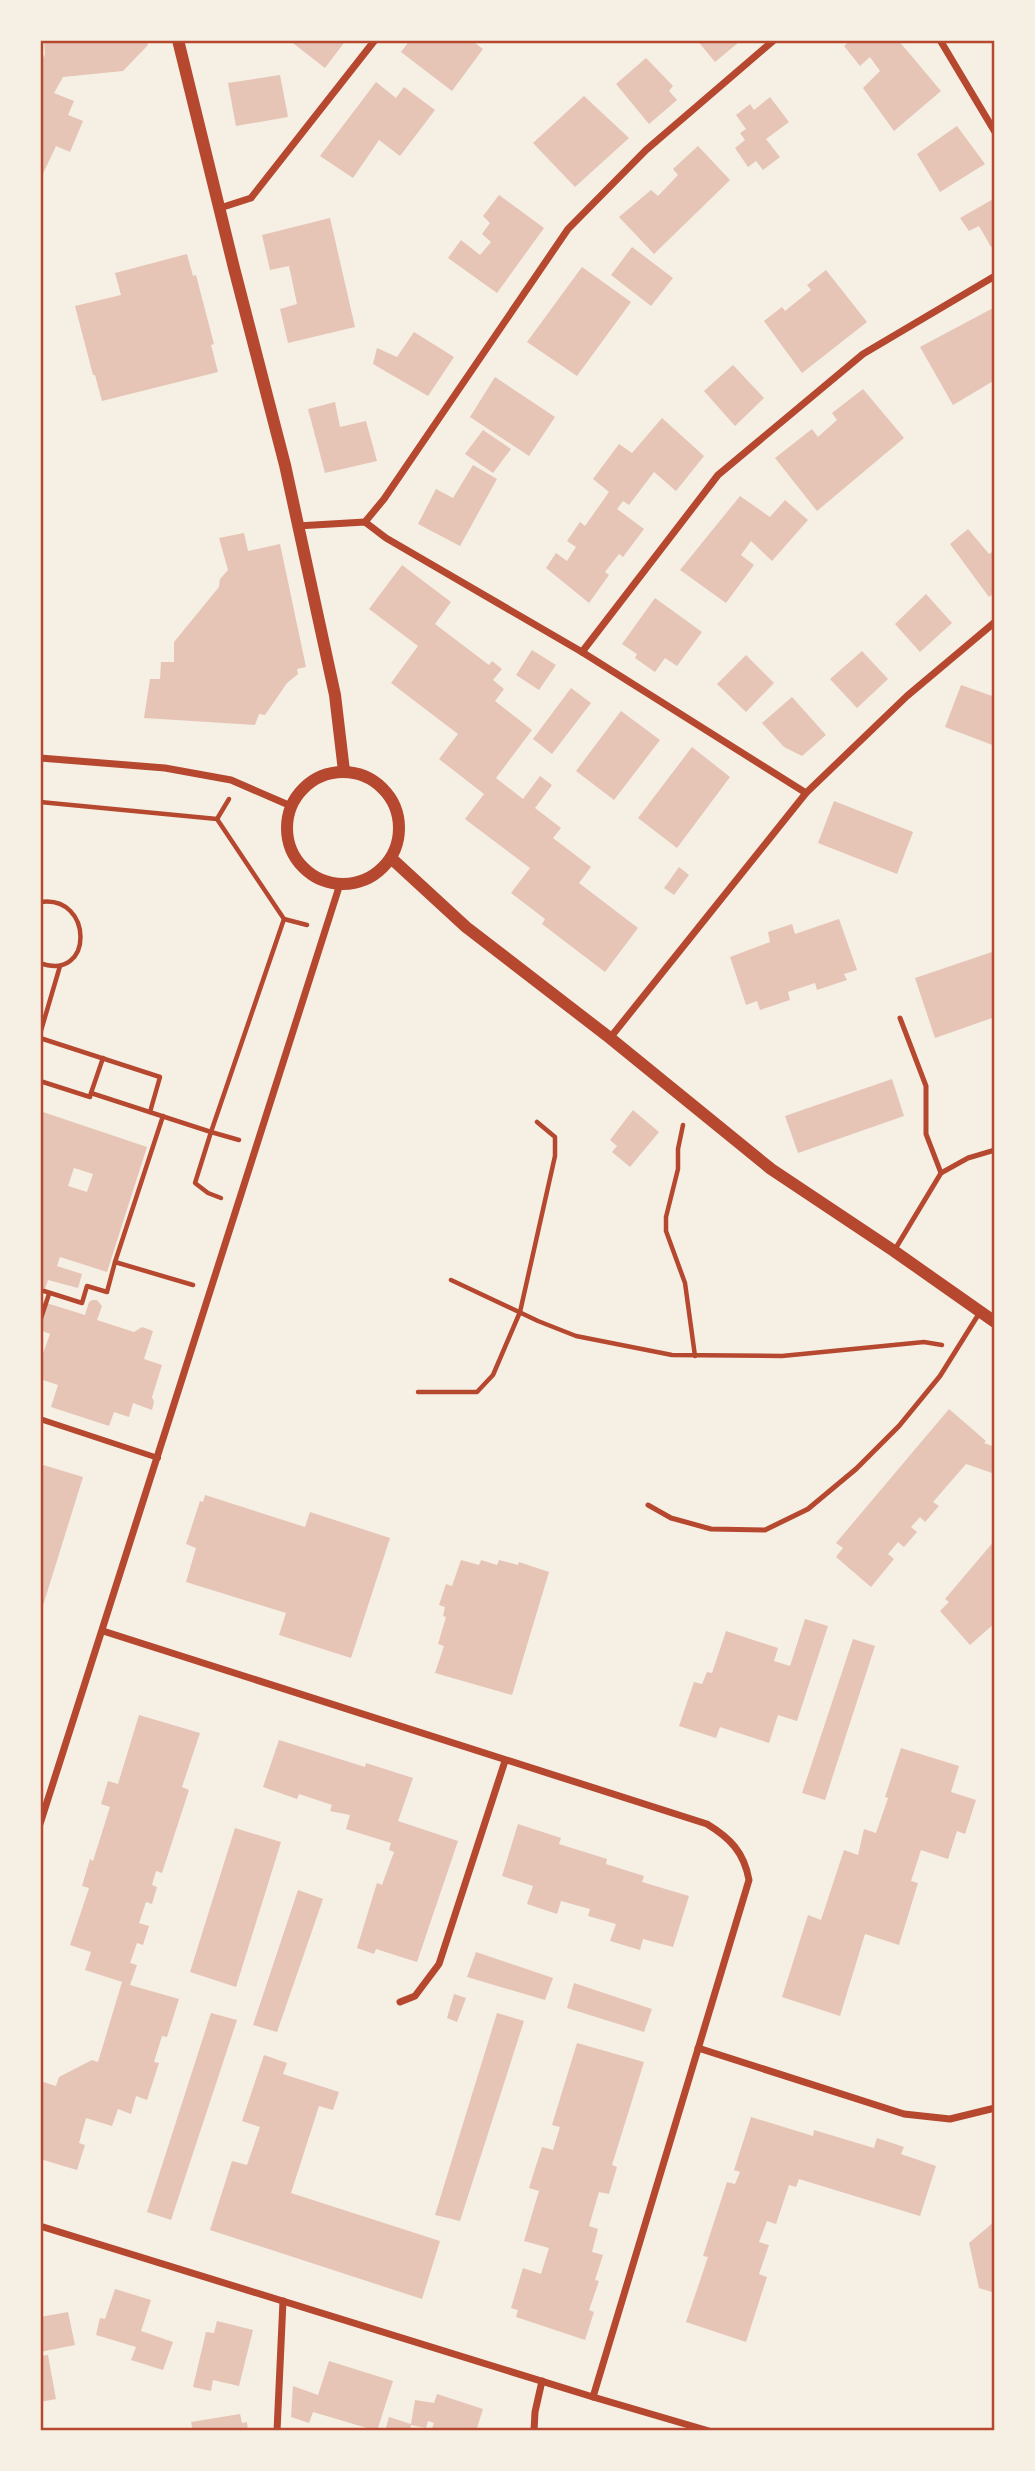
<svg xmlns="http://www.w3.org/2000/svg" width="1035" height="2471" font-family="Mulish,sans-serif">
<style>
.building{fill:#e6c5b7;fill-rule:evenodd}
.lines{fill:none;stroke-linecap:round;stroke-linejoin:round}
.path{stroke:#b5482f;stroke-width:4.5}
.service{stroke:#b5482f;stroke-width:5}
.pedestrian{stroke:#b5482f;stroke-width:6}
.minor{stroke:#b5482f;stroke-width:7}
.tertiary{stroke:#b5482f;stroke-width:12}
.neatline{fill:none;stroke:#b5482f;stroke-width:2.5}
</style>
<rect width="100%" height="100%" fill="#f6efe4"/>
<g class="building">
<path d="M44,40H147L148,45L123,71L63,77L54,93L74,101L68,115L83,121L70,152L56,146L40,180V65L45,54Z"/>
<path d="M289,40H346L325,68Z"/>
<path d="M410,40H471L483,49L452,91L401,52Z"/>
<path d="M697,40H737L739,42L715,62Z"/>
<path d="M851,40H898L941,91L894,131L863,88L880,71L870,57L860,66L844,46Z"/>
<path d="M646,58L673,86L669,91L677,100L649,124L616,84Z"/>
<path d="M280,75L288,117L236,126L228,83Z"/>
<path d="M376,82L396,98L404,87L435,110L400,156L379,140L353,178L320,156Z"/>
<path d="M584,96L629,138L575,187L533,143Z"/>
<path d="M770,97L789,122L766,139L780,157L763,170L756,161L748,167L735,148L745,140L740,133L746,129L736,115L750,104L754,110Z"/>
<path d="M957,126L985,164L940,192L917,154Z"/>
<path d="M698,146L730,180L654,254L619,217L651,190L658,196L678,175L673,169Z"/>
<path d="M499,195L544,228L497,293L448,258L461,240L480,255L491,242L482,234L490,223L483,216Z"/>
<path d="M995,198V245L991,247L979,226L969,231L960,218Z"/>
<path d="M330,218L355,327L288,343L280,309L297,304L289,266L270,270L262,235Z"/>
<path d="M632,247L673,278L651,306L611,275Z"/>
<path d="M187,254L193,276L196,275L214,344L211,345L218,372L102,401L95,375H93L75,306L121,295L115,273Z"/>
<path d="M582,267L631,302L577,376L527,342Z"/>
<path d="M826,270L867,322L802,373L764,321L782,307L785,311L811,290L807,285Z"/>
<path d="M995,307V380L953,405L920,347Z"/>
<path d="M414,332L454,357L428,396L373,364L377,348L397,357Z"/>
<path d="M733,365L764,398L735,426L704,391Z"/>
<path d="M495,377L555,417L529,456L470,417Z"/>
<path d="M863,389L904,438L817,511L775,458L812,429L818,437L837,420L832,413Z"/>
<path d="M335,402L340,427L366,421L377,461L325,473L308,409Z"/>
<path d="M662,418L704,456L676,491L654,472L629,505L623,501L617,509L644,529L623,557L619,554L605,572L609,575L589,603L546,568L556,553L567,561L576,547L567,541L580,522L585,526L609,492L593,479L619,444L632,453Z"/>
<path d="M483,430L511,449L493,473L465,454Z"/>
<path d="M473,465L497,479L460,546L418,524L436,489L453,498Z"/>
<path d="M740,496L770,517L785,500L808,520L772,561L751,541L741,555L754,565L726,603L680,570Z"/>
<path d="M968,529L989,554L995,550V592L989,597L950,544Z"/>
<path d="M244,533L248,551L280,544L306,667L297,669L298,674L287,683L265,715L259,714L255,725L144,718L150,679H160L161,662H174V642L219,587L220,579L228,570L219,538Z"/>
<path d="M402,565L451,602L435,624L489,665L492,661L502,669L493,680L504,689L495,701L532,730L496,778L523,799L540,776L552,785L535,808L561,828L553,838L591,867L579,883L638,928L605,972L542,924L545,919L511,893L530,868L465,819L484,794L439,759L458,734L391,683L418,646L369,609Z"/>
<path d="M926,594L952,623L920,652L895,624Z"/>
<path d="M655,598L702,632L677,666L665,658L655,672L635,658L637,654L622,644Z"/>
<path d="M532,650L556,665L539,690L516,675Z"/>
<path d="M862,651L888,679L857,708L830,679Z"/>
<path d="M746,655L774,683L746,712L717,684Z"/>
<path d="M961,685L995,697V746L945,727Z"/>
<path d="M571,688L591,703L552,754L533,739Z"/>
<path d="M792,697L826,735L802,756L784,747L762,723Z"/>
<path d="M621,711L660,740L614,800L576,771Z"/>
<path d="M692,747L730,777L677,848L638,818Z"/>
<path d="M834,801L913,832L897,874L818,843Z"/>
<path d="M679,867L689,875L674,895L664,888Z"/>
<path d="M839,919L857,970L844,974L847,980L817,990L815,983L788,992L790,1000L760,1010L757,1001L746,1005L730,957L770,942L768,932L792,924L795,934Z"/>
<path d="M995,951V1017L935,1038L915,978Z"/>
<path d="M892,1079L904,1116L798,1153L785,1116Z"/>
<path d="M633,1110L659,1132L630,1167L612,1152L617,1146L610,1140Z"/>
<path d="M40,1111L147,1147L107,1272L60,1257L57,1266L82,1274L78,1288L48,1280L41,1301ZM74,1168L93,1174L87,1192L68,1186Z"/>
<path d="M92,1300H97L102,1306L97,1320L134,1332L142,1327L153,1331L144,1359L162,1365L152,1397L154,1402L152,1410L133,1403L129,1417L114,1412L109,1426L51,1407L58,1385L40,1379V1362L50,1334L40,1330V1301L85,1315L89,1302Z"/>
<path d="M949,1409L986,1441L984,1443L995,1447V1474L966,1464L933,1502L939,1506L925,1522L920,1517L911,1527L917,1532L904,1547L898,1542L888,1554L894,1559L871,1587L836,1557L843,1548L836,1543Z"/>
<path d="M40,1464L83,1477L41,1612H40Z"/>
<path d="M205,1495L305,1527L310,1512L390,1538L351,1658L279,1635L286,1613L186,1582L196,1548L186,1544L200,1501L203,1502Z"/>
<path d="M995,1540V1614L993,1616L995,1623L970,1645L940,1611L949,1602L945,1599Z"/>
<path d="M461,1560L479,1565L481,1560L497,1565L499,1560L518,1565L519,1562L549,1572L512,1695L435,1673L444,1646L438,1644L446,1617L443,1616L445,1607L439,1605L446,1584L452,1586Z"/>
<path d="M805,1619L828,1626L797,1721L778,1715L769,1743L720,1727L716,1738L679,1726L694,1682L702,1684L707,1672L712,1673L726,1631L778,1648L774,1661L790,1666Z"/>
<path d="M853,1639L875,1646L825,1800L802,1793Z"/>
<path d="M139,1715L200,1733L182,1787L189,1790L162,1873L156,1871L152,1885L157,1887L152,1904L146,1902L139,1923L149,1926L143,1945L137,1943L130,1963L137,1965L130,1985L179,1999L167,2037L162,2036L154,2062L159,2063L147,2100L136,2096L131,2114L118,2109L112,2126L86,2118L79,2143L85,2145L77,2170L40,2159V2081L56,2086L59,2077L92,2060L98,2062L122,1982L85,1970L91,1952L70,1945L89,1888L82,1886L90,1859L93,1861L110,1807L101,1804L108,1781L118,1784Z"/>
<path d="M279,1740L365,1767L366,1763L413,1778L398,1821L458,1841L417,1962L376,1949L374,1954L357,1948L377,1883L382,1885L394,1852L389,1850L391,1843L346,1829L350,1815L330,1811L332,1805L299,1794L297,1799L263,1787Z"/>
<path d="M901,1748L959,1766L951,1792L976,1800L965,1834L957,1831L948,1859L921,1850L911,1881L918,1883L899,1945L865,1934L840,2016L782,1997L808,1915L821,1920L844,1850L858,1855L864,1829L876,1833L888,1798L885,1797Z"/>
<path d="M518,1824L561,1838L559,1844L607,1859L606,1864L644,1876L642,1882L689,1896L673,1947L643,1939L640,1950L610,1941L616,1924L588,1916L590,1909L561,1901L557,1914L527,1904L533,1886L502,1876Z"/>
<path d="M235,1828L281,1842L236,1987L190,1972Z"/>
<path d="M298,1890L323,1899L277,2032L253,2025Z"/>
<path d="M476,1952L553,1978L545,2000L467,1977Z"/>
<path d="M574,1983L652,2009L644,2032L567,2008Z"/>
<path d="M454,1994L466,1998L457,2022L447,2018Z"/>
<path d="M211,2013L237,2020L171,2220L147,2212Z"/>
<path d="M497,2013L524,2021L460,2221L435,2215Z"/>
<path d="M577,2043L644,2062L612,2165L617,2167L609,2194L599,2192L589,2226L598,2229L592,2252L603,2255L595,2280L599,2281L589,2310L594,2312L585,2340L516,2317L518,2310L511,2308L523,2268L541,2274L549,2248L524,2241L539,2191L529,2188L542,2147L553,2150L560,2127L552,2125Z"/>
<path d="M264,2055L287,2063L283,2074L339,2092L333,2110L319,2106L291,2193L440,2241L422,2299L210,2230L232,2161L247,2165L260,2127L242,2121Z"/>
<path d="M751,2117L813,2136L814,2130L874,2148L877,2138L904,2147L901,2154L936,2166L920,2216L799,2179L796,2187L789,2185L776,2224L767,2221L759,2242L769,2245L759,2274L767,2277L746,2342L686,2322L708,2257L703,2256L727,2182L735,2184L740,2172L734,2170Z"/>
<path d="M995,2221V2293L979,2288L969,2243Z"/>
<path d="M115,2289L151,2300L141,2331L173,2342L163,2370L131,2360L136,2347L96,2335L100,2318L105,2319Z"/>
<path d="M68,2312L75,2345L40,2352V2317Z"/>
<path d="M217,2321L253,2330L239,2386L213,2380L211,2391L193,2387L206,2332L214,2333Z"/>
<path d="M48,2355L56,2399L40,2402V2356Z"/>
<path d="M329,2361L393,2381L377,2431L313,2412L309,2423L291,2417L293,2386L318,2395Z"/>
<path d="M437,2394L483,2409L476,2431H431L434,2423L428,2421L426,2428L411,2425L410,2431H385L389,2417L411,2424L415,2400L434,2403Z"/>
<path d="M240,2414L242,2423L247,2422L248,2431H193L191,2422Z"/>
</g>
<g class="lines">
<g class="path">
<path d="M40,802L217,819L284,919L307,925"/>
<path d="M217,819L229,799"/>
<path d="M40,902C94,894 94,983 40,963"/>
<path d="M40,1034L60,966"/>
<path d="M40,1038L160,1077L150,1112"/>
<path d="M40,1081L90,1097L91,1093L211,1132L195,1183L208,1193L221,1198"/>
<path d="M91,1093L103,1058"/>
<path d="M683,1125L678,1149V1169L666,1217V1231L685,1283L695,1356"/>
<path d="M239,1140L211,1132L284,919"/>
<path d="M115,1262L163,1116"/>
<path d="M451,1280L538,1321L576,1336L672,1355L782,1356L924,1342L942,1345"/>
<path d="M44,1291L82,1303L87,1286L107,1292L115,1262L193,1285"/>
<path d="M40,1321L49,1294"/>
<path d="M418,1392H477L493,1375L520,1312L555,1156V1137L537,1122"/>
</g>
<g class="service">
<path d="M900,1018L926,1086V1134L941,1173"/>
<path d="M894,1251L941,1173L968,1158L995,1150"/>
<path d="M648,1505L671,1518L711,1529L765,1530L808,1509L856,1469L899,1426L940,1376L980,1312"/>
</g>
<path class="pedestrian" d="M40,1419L158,1458"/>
<g class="minor">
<path d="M940,40L995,132"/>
<path d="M220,208L251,198L375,40"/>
<path d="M365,522L384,499L568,229L646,150L774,40"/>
<path d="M297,526L365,522L386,538L582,652L806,793"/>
<path d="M582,652L718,475L863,354L995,276"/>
<path d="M40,758L165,768L231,780L291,806"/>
<path d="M610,1038L806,793L907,696L995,622"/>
<path d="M103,1631L707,1824C730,1838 744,1852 749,1880L593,2397"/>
<path d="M40,1824L340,884"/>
<path d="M400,2002L415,1996L439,1964L505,1761"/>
<path d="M698,2048L904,2114L950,2119L995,2108"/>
<path d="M40,2226L593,2397L709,2431"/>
<path d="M277,2431L283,2301"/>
<path d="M534,2431L535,2412L542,2381"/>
</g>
<g class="tertiary">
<path d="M178,40L234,268L285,465L335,695L344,771"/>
<circle cx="343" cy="828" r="56"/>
<path d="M391,858L466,927L610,1038L771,1169L894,1251L995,1322"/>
</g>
</g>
<rect width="1035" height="2471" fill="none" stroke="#f6efe4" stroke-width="84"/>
<rect x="42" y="42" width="951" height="2387" class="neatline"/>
</svg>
